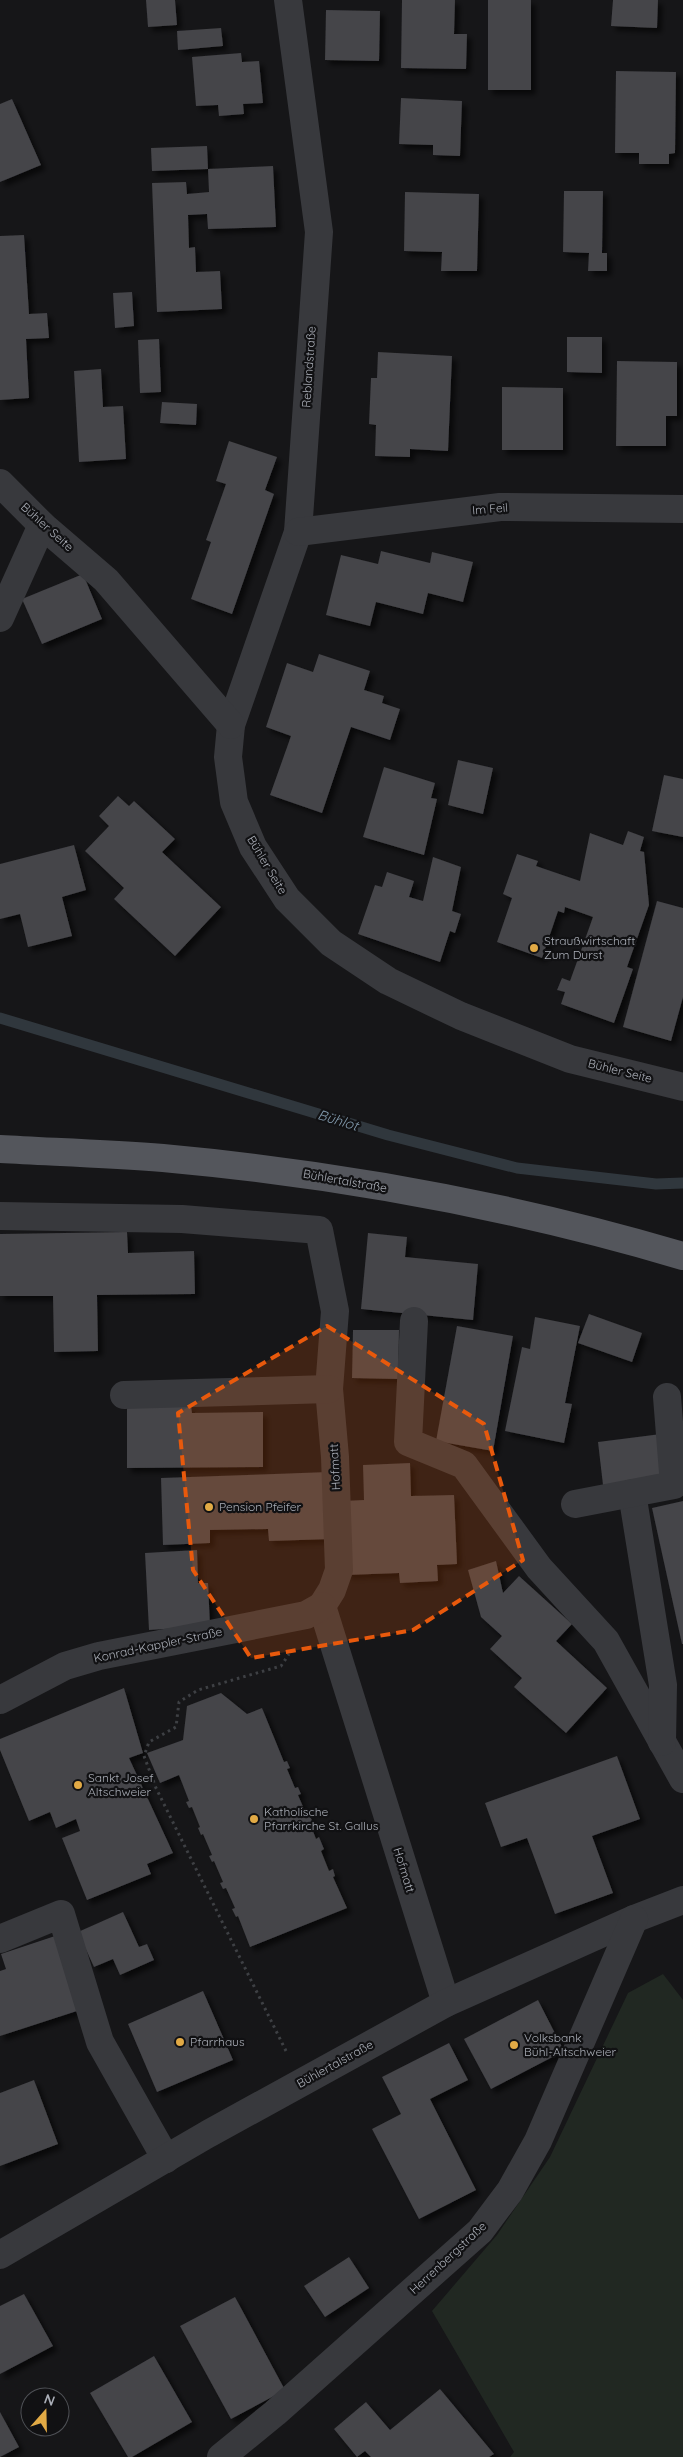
<svg xmlns="http://www.w3.org/2000/svg" width="683" height="2457" font-family="Quicksand,sans-serif">
<style>
.green{fill:#212822}
.lines{fill:none;stroke-linecap:round;stroke-linejoin:round}
.stream{stroke:#30373d;stroke-width:11}
.building{fill:#444448;filter:url(#shadow)}
.path{stroke:#3e4044;stroke-width:3;stroke-dasharray:2.5 4;stroke-linecap:butt}
.minor{stroke:#38393d;stroke-width:28}
.major{stroke:#54565c;stroke-width:28}
.marked{fill:#e8590c;fill-opacity:0.2;stroke:#e8590c;stroke-width:4;stroke-dasharray:10 6;stroke-linejoin:round}
.poi-dot{fill:#e2aa45;stroke:#111113;stroke-width:2}
.labels{text-anchor:middle;stroke-width:4.5;stroke-linejoin:round;paint-order:stroke}
.street-label{font-size:12px;fill:#aaaeb7;stroke:#111113}
.poi-label{font-size:12px;fill:#aaaeb7;stroke:#111113;text-anchor:start}
.water-label{font-size:14px;font-style:italic;fill:#849caf;stroke:#111113}
</style>
<defs>
<filter id="shadow"><feDropShadow dx="4.5" dy="4.5" stdDeviation="2.5" flood-color="#0009"/></filter>
</defs>
<rect width="100%" height="100%" fill="#161618"/>
<path class="green" d="M663,1974L683,2000V2457H510L514,2452L432,2311L497,2235L550,2157L628,1993Z"/>
<g class="lines">
<path class="stream" d="M0,1018L388,1135L517,1168L656,1184L683,1183"/>
</g>
<g class="building">
<path d="M146,0H175L177,25L148,27Z"/>
<path d="M402,0H455L454,34H467L466,69L401,68Z"/>
<rect x="488" y="0" width="43" height="90"/>
<path d="M613,0H658L657,28L611,26Z"/>
<path d="M326,10L380,11L379,61L325,60Z"/>
<path d="M221,28L223,46L178,50L177,31Z"/>
<path d="M241,53L242,62L259,61L263,103L243,104L244,114L219,116L218,105L196,106L192,57Z"/>
<path d="M616,71L676,72L675,153L669,154V164H639V153H615Z"/>
<path d="M401,98L462,101L460,156L433,155V145L399,144Z"/>
<path d="M12,99L41,165L0,182V104Z"/>
<path d="M207,146L208,169L273,166L276,227L208,229L207,214L188,215L189,248L195,247L196,272L220,271L222,309L157,312L152,183L186,182L187,194L209,192L208,169L152,171L151,148Z"/>
<path d="M564,191H603L602,253H607V271H588L589,253L563,252Z"/>
<path d="M405,192L479,194L477,271H441L442,252L404,251Z"/>
<path d="M24,235L29,314L47,313L49,338L26,339L29,398L0,400V236Z"/>
<path d="M132,292L134,326L115,328L113,293Z"/>
<path d="M567,337H602V373L567,372Z"/>
<path d="M159,339L161,392L140,393L138,340Z"/>
<path d="M378,352L452,356L448,451L410,449V457L375,456L376,425L369,424L371,378H377Z"/>
<path d="M617,361L677,362V416H666V446H616Z"/>
<path d="M101,369L103,407L123,406L126,459L79,462L74,371Z"/>
<path d="M502,387L563,388V450H502Z"/>
<path d="M162,402L197,404L196,425L160,423Z"/>
<path d="M229,441L277,457L265,490L274,494L232,614L191,599L211,542L206,540L226,484L216,481Z"/>
<path d="M381,551L430,563L432,552L473,562L463,602L428,593L423,614L376,602L370,626L326,615L341,555L378,564Z"/>
<path d="M83,574L102,619L42,644L22,599Z"/>
<path d="M319,654L370,671L364,690L384,696L382,703L400,709L390,740L351,727L322,813L270,795L291,736L266,727L287,663L313,672Z"/>
<path d="M458,760L493,768L483,814L448,805Z"/>
<path d="M384,767L435,783L431,798L437,799L424,855L363,837Z"/>
<path d="M664,775L683,779V837L652,831Z"/>
<path d="M118,796L129,806L134,801L175,839L162,852L221,907L175,956L114,899L124,888L85,851L109,826L99,816Z"/>
<path d="M628,831L644,837L640,851L644,852L649,905L627,967L633,969L614,1023L561,1004L565,992L557,990L562,978L570,981L593,917L565,907L564,913L558,911L542,958L497,942L512,898L503,894L517,854L538,861L536,866L580,881L590,833L623,845Z"/>
<path d="M74,845L86,890L62,897L72,936L28,947L20,914L0,919V864Z"/>
<path d="M433,857L461,867L452,911L461,914L455,933L450,931L440,962L358,934L375,885L382,887L387,872L414,881L409,897L423,901Z"/>
<path d="M657,901L683,908V997L671,1041L623,1027Z"/>
<path d="M127,1232L128,1253L194,1251L195,1294L97,1295L98,1351L54,1352L53,1296H0V1234Z"/>
<path d="M368,1233L407,1237L405,1257L478,1264L473,1320L361,1309Z"/>
<path d="M589,1314L642,1333L632,1362L578,1343Z"/>
<path d="M535,1317L580,1326L565,1403L572,1404L564,1443L505,1431L522,1347L530,1349Z"/>
<path d="M457,1326L513,1336L493,1451L436,1441Z"/>
<path d="M353,1330H399L398,1379L352,1378Z"/>
<path d="M191,1406L192,1413L263,1412V1467L127,1468V1407Z"/>
<path d="M661,1434L666,1477L603,1485L598,1442Z"/>
<path d="M410,1463L411,1496L454,1495L457,1564L437,1565L438,1581L400,1583L399,1573L346,1575L342,1501L364,1500L363,1465Z"/>
<path d="M328,1472L331,1539L269,1541L268,1529L210,1530V1543L163,1545L161,1478Z"/>
<path d="M683,1501V1644H682L652,1508Z"/>
<path d="M197,1550L198,1583H208L210,1626L149,1630L145,1553Z"/>
<path d="M496,1561L503,1593L519,1576L572,1624L556,1641L607,1688L566,1733L514,1687L522,1678L490,1649L502,1636L481,1617L468,1570Z"/>
<path d="M124,1688L143,1753L129,1758L173,1853L147,1864L151,1874L87,1900L62,1838L80,1831L76,1819L56,1828L50,1812L29,1821L0,1750V1739Z"/>
<path d="M221,1693L247,1714L262,1708L284,1762L287,1761L290,1768L287,1769L295,1788L298,1787L301,1794L298,1795L307,1816L309,1815L313,1822L310,1823L316,1839L319,1837L324,1849L321,1851L329,1871L333,1869L335,1876L333,1877L347,1908L250,1947L238,1916L236,1917L232,1909L235,1908L226,1888L223,1889L220,1883L223,1882L214,1861L212,1862L209,1856L212,1855L203,1834L201,1835L198,1828L200,1827L192,1807L189,1808L186,1802L189,1801L179,1775L160,1783L147,1753L183,1740L187,1706Z"/>
<path d="M617,1756L640,1819L592,1836L613,1893L555,1914L527,1838L501,1847L485,1803Z"/>
<path d="M123,1912L139,1947L147,1944L154,1960L120,1975L113,1959L94,1967L78,1932Z"/>
<path d="M55,1936L80,2010L0,2036V1971L6,1969L1,1954Z"/>
<path d="M203,1991L233,2060L157,2092L128,2024Z"/>
<path d="M538,2000L564,2051L491,2089L464,2039Z"/>
<path d="M449,2043L468,2080L430,2099L476,2190L419,2219L372,2129L401,2114L382,2077Z"/>
<path d="M34,2080L58,2144L0,2166V2093Z"/>
<path d="M349,2257L369,2288L325,2317L304,2286Z"/>
<path d="M24,2294L53,2346L0,2374V2306Z"/>
<path d="M235,2297L285,2390L231,2419L180,2326Z"/>
<path d="M154,2356L192,2422L132,2457H128L90,2393Z"/>
<path d="M440,2389L494,2454L489,2457H371L365,2451L357,2457L334,2429L366,2402L390,2430Z"/>
<path d="M0,2412L19,2447L0,2457Z"/>
</g>
<g class="lines">
<path class="path" d="M286,2051L156,1788L144,1756L149,1742L176,1727L179,1702L198,1690L281,1666L289,1654"/>
<g class="minor">
<path d="M288,0L319,232L298,532L231,725L228,757L234,802L253,847L287,899L331,943L388,981L461,1016L570,1059L683,1087"/>
<path d="M0,483L42,525L106,580L231,725"/>
<path d="M298,532L500,507L683,509"/>
<path d="M0,618L42,525"/>
<path d="M0,1216L182,1219L319,1230L335,1311L329,1389L335,1457L339,1570L332,1590L322,1606L446,2003"/>
<path d="M414,1321L408,1442L464,1465L539,1568L606,1641L683,1779"/>
<path d="M124,1395L329,1389"/>
<path d="M632,1493L663,1685L662,1742"/>
<path d="M575,1504L674,1485L667,1397"/>
<path d="M0,1700L65,1666L99,1656L306,1615L322,1606"/>
<path d="M0,1939L61,1914L100,2042L166,2159"/>
<path d="M0,2255L208,2134L446,2003L634,1919L683,1900"/>
<path d="M221,2457L275,2413L480,2231L510,2191L538,2141L634,1919"/>
</g>
<path class="major" d="M0,1149C54,1152 109,1154 163,1158C338,1174 514,1206 683,1256"/>
</g>
<path class="marked" d="M327,1326L484,1424L523,1560L413,1630L251,1658L193,1570L178,1413Z"/>
<g class="poi-dot">
<circle cx="534" cy="948" r="5"/>
<circle cx="209" cy="1507" r="5"/>
<circle cx="78" cy="1785" r="5"/>
<circle cx="254" cy="1819" r="5"/>
<circle cx="180" cy="2042" r="5"/>
<circle cx="514" cy="2045" r="5"/>
</g>
<g class="labels">
<g class="street-label">
<text transform="translate(309 367) rotate(-86)" y="4">Reblandstraße</text>
<text transform="translate(490 509) rotate(-5)" y="4">Im Feil</text>
<text transform="translate(47 527) rotate(42)" y="4">Bühler Seite</text>
<text transform="translate(267 865) rotate(59)" y="4">Bühler Seite</text>
<text transform="translate(620 1071) rotate(14)" y="4">Bühler Seite</text>
<text transform="translate(345 1181) rotate(10)" y="4">Bühlertalstraße</text>
<text transform="translate(335 1467) rotate(-93)" y="4">Hofmatt</text>
<text transform="translate(158 1645) rotate(-12)" y="4">Konrad-Kappler-Straße</text>
<text transform="translate(404 1870) rotate(73)" y="4">Hofmatt</text>
<text transform="translate(335 2064) rotate(-29)" y="4">Bühlertalstraße</text>
<text transform="translate(448 2258) rotate(-43)" y="4">Herrenbergstraße</text>
</g>
<g class="poi-label">
<text x="544" y="945">Straußwirtschaft<tspan x="544" dy="14">Zum Durst</tspan></text>
<text x="219" y="1511">Pension Pfeifer</text>
<text x="88" y="1782">Sankt Josef<tspan x="88" dy="14">Altschweier</tspan></text>
<text x="264" y="1816">Katholische<tspan x="264" dy="14">Pfarrkirche St. Gallus</tspan></text>
<text x="524" y="2042">Volksbank<tspan x="524" dy="14">Bühl-Altschweier</tspan></text>
<text x="190" y="2046">Pfarrhaus</text>
</g>
<g class="water-label">
<text transform="translate(338 1120) rotate(17)" y="5">Bühlot</text>
</g>
</g>
<g transform="translate(45 2412) rotate(20)"><circle r="24" fill="#111113" stroke="#4e5055"/>
<path d="M0-4L9 19L0 12L-9 19Z" fill="#e2aa45"/>
<text y="-8" font-size="14" font-weight="bold" text-anchor="middle" fill="#aaaeb7">N</text>
</g>
</svg>
